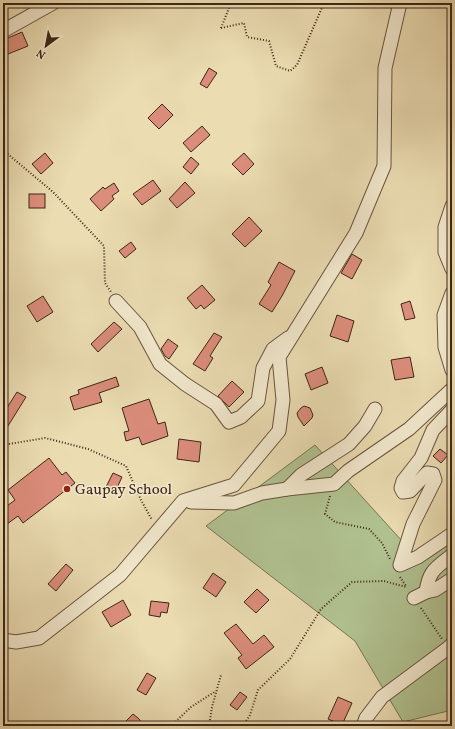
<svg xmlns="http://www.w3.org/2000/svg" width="455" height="729" font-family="Vollkorn,serif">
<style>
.green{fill:#b1c291;stroke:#787454}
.building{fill:#db8d7b;stroke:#3e2617}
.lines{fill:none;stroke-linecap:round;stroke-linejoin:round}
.minor-casing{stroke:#69543e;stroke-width:15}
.path{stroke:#3e2617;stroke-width:2;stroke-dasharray:1 2;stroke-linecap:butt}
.minor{stroke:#f2e8cd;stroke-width:13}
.poi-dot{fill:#8f2418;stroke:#f2e8cd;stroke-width:1.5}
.labels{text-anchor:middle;stroke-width:3;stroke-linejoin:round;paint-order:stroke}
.poi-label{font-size:15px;fill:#3e2617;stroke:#f2e8cd;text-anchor:start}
</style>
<rect width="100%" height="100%" fill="#ebdcb2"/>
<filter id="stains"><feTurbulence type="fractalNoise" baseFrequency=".005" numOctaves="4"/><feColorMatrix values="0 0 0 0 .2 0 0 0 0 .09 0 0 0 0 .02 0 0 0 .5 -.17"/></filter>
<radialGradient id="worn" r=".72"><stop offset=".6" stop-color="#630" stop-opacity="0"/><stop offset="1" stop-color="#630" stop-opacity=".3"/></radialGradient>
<path class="green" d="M315,445L412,552L452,539V710L403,722L355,641L206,526Z"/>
<g class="building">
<path d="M22,32L28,46L3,56V40Z"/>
<path d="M209,68L217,73L207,88L200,84Z"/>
<path d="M162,104L173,115L159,129L148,118Z"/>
<path d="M202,126L210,135L191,152L183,143Z"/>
<path d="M45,153L53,163L41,174L32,164Z"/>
<path d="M244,153L254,164L243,175L232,164Z"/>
<path d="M191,157L199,164L191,174L183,167Z"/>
<path d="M153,180L161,191L142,205L133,194Z"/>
<path d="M185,182L195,193L177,208L169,199Z"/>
<path d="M114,183L119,191L112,196L114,199L101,211L90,199L103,187L105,189Z"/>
<rect x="29" y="194" width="16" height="14"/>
<path d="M249,217L262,231L245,247L232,234Z"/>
<path d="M131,242L136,249L125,258L119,251Z"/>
<path d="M352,254L362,260L352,279L341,273Z"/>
<path d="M279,262L295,271L282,296L272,312L259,304L271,285L268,282Z"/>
<path d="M202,285L215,300L204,309L201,305L196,309L187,298Z"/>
<path d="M43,296L53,312L37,322L27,306Z"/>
<path d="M410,301L415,318L405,320L401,304Z"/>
<path d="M337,315L354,321L348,342L330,336Z"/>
<path d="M114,322L122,329L98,352L91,344Z"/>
<path d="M214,333L222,337L210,356L213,358L205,371L193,364Z"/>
<path d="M168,339L178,346L169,359L165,356L161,349Z"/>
<path d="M410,357L414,377L395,380L391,360Z"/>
<path d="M322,367L328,383L311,390L305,374Z"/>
<path d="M116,377L119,386L99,393L102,402L74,410L70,397L79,394L78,390Z"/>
<path d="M232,381L244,392L229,407L218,396Z"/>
<path d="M17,392L26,397L3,434V414Z"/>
<path d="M149,399L158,424L165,422L168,436L142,445L139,437L126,441L124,432L129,431L122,408Z"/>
<path d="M304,406L310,408L313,415L312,418L304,426L298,417L297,413L301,408Z"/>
<path d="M179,439L201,442L199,462L177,459Z"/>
<path d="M440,449L448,455L441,463L433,456Z"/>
<path d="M49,458L62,475L66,472L75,483L23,523L18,516L3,527V509L15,500L8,490Z"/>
<path d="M113,473L122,477L115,492L106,487Z"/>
<path d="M66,564L73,570L56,591L48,584Z"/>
<path d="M213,573L226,582L216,597L203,588Z"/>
<path d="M257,589L269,600L256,613L244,602Z"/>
<path d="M123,600L131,615L111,627L102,612Z"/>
<path d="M151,601L169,603L167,613L161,612L160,617L149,615Z"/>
<path d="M236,624L253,644L264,635L274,647L246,669L238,658L242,655L224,633Z"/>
<path d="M147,673L156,678L146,695L137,690Z"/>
<path d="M240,692L247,697L237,710L230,705Z"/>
<path d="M338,697L352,703L342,725L328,719Z"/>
<path d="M133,714L138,718L145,726H121Z"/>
</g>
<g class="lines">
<defs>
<g id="minor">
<path d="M3,31L53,3"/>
<path d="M452,206L445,227V252L452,269"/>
<path d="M452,293L444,315L445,347L452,370"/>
<path d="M116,301L140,327L160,364L185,384L216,404L229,422L241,417L258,401L263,368L273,349L288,338"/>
<path d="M452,410L433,430L421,458L403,481L401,488L403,492L410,491L427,473L433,474L435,480L413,524L400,565L418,557L452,534"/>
<path d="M287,489L301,475L349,444L365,426L375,409"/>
<path d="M191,502L234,503L262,493L287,489L334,484L348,471L409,429L450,391L452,390"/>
<path d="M452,555C436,568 429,570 426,592L435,590L452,579"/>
<path d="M414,598L426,592"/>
<path d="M3,640L16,642L39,638L120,575L183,501L234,485L279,431L283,400L279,357L356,233L384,166L385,68L400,3"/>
<path d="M363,726L366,718L382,697L448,648L452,644"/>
</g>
</defs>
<use href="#minor" class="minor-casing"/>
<g class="path">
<path d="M221,28L244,23L247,37L269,41L276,66L290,71L297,65L324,3"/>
<path d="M221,28L231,3"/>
<path d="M3,150L53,192L104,246L105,283L111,292"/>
<path d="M3,445L45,438L88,449L126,466L141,500L152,520"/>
<path d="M330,496L325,514L335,522L369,529L382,543L390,559"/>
<path d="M400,577L406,586"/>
<path d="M421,608L442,639"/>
<path d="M171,726L191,707L216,691"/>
<path d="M209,726L212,707L221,675"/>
<path d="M243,726L250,715L258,690L290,659L321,609L352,582L384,581L406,587"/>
</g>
<use href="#minor" class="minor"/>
</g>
<circle class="poi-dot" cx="67" cy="489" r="4"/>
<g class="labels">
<g class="poi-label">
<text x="75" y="494">Gaupay School</text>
</g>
</g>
<rect width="455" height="729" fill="none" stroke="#ebdcb2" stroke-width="16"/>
<rect x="4" y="4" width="447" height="721" fill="none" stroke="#3e2617" stroke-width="2"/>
<rect x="8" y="8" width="439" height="713" fill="none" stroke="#3e2617"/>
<g transform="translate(46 46) rotate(212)" stroke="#f2e8cd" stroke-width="3" paint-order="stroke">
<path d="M0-3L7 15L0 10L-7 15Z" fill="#3e2617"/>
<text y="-6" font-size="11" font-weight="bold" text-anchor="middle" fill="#3e2617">N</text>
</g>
<rect width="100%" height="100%" filter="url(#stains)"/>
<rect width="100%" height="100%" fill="url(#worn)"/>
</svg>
